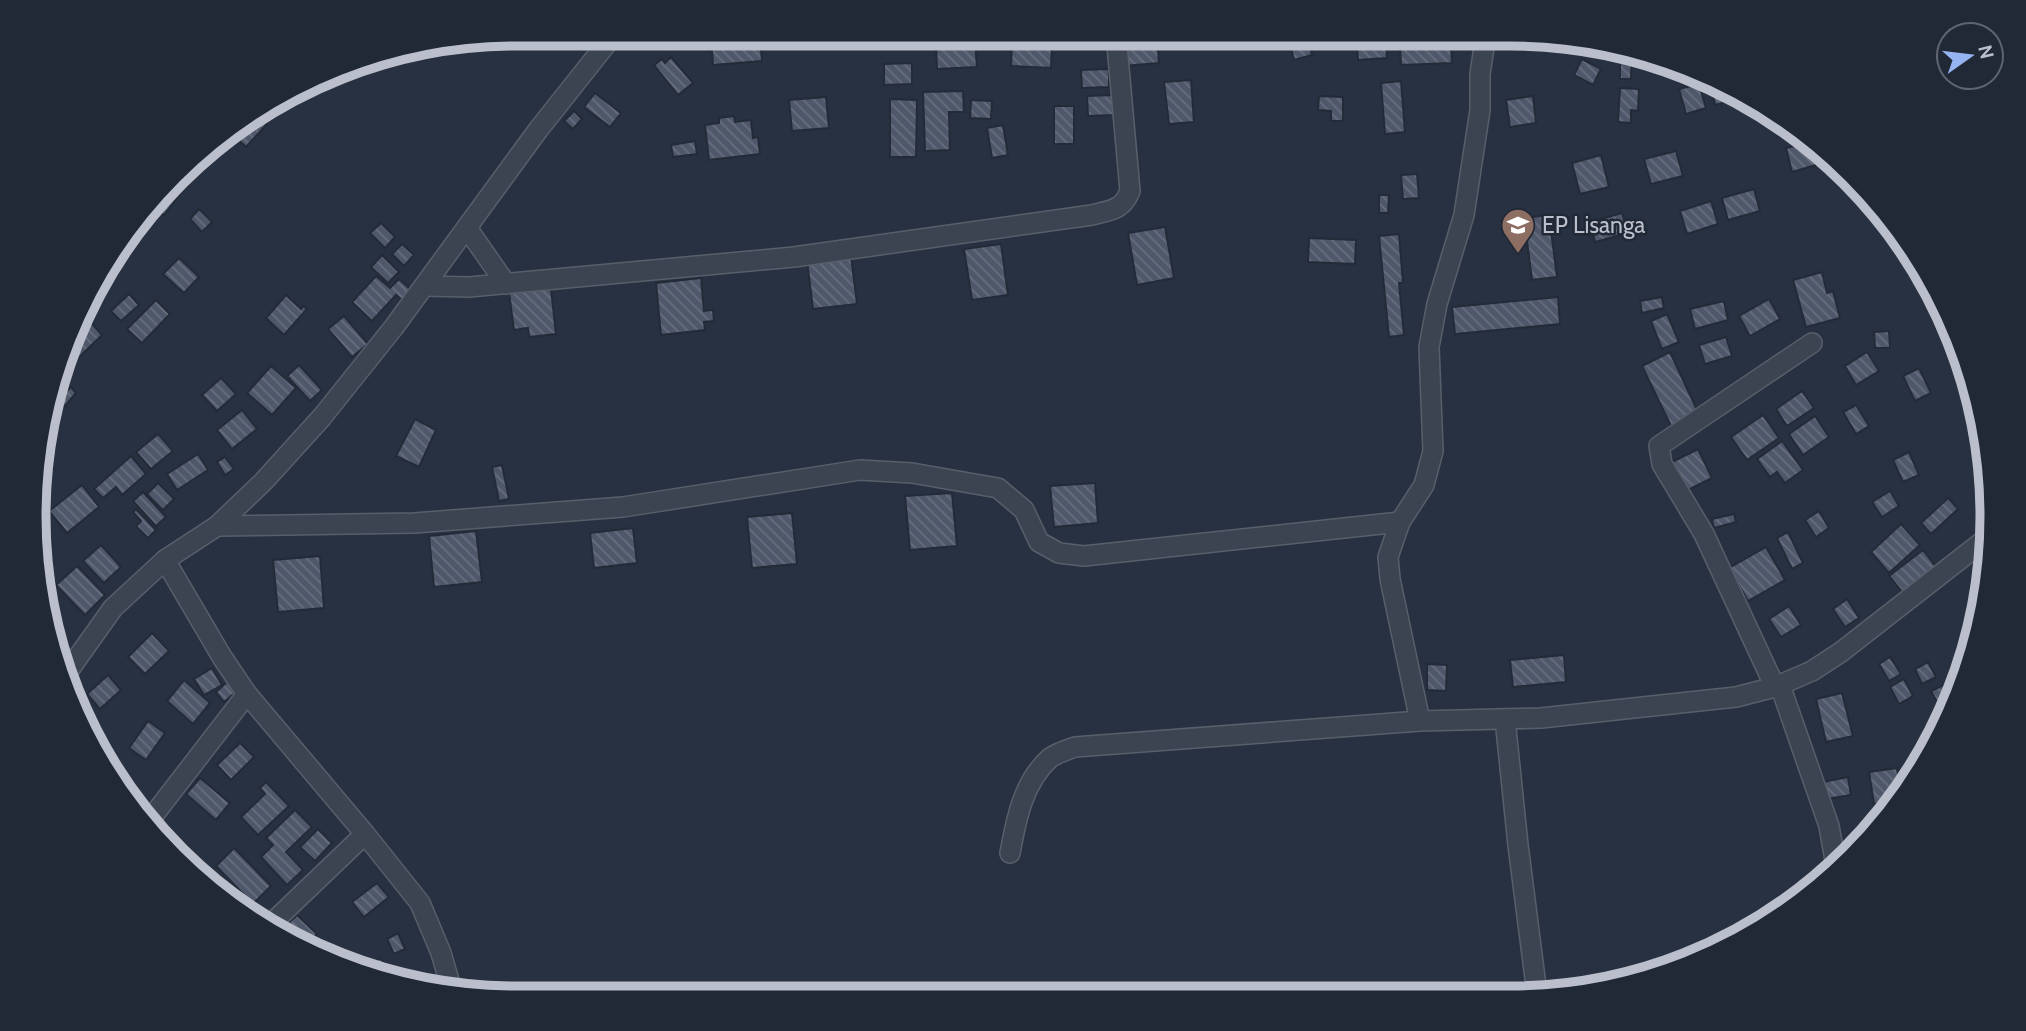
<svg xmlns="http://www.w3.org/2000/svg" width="2026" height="1031" font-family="Cabin,sans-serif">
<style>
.building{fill:url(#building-back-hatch);stroke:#232b38;stroke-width:2}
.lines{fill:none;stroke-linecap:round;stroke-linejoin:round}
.minor-casing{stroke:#585f6b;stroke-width:22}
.minor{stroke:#3d4451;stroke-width:19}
.labels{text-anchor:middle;stroke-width:5;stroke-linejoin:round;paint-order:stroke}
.poi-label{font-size:23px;fill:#babfcb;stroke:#212836;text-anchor:start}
.rim{fill:none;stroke:#babfcb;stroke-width:9}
</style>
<defs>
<pattern id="building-back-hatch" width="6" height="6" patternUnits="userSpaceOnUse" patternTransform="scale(1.75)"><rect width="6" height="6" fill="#4f586a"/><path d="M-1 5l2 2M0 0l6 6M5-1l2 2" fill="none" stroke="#666e7e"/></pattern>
</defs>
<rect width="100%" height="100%" fill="#283141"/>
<g class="building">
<path d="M705,33H765L766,50H761L762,61L713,65L712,51H707Z"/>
<path d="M1120,34H1157L1159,63L1123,66Z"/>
<path d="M1181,34H1214L1215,43L1182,45Z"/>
<path d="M1249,34H1273V47L1249,48Z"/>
<path d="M1297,34H1307L1312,55L1294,60L1288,36Z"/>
<path d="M1420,34H1453V42L1420,43Z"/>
<path d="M975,42L977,67L937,69L936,44Z"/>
<path d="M1012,42L1052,44L1051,68L1011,66Z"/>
<path d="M1386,43L1387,58L1358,60L1357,45Z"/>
<path d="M1451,45L1452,63L1401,65L1400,47Z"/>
<path d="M1620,49H1632L1631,79H1620Z"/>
<path d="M671,57L693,83L678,95L654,65L662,59L665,63Z"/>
<path d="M1582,59L1601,69L1593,85L1574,75Z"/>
<path d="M912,63V84L884,85V64Z"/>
<path d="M1109,69V87L1082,88L1081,70Z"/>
<path d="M1709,77L1723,83L1737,91L1739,99L1715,105Z"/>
<path d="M1191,80L1194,122L1169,124L1164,82Z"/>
<path d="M1401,81L1405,132L1385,134L1381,83Z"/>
<path d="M1699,84L1706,108L1686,114L1679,89Z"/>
<path d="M1620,88L1639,89L1638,111L1631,110V123L1618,122Z"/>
<path d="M963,91L964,112H949L950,150L925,151L923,92Z"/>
<path d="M595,93L621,113L610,127L584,107Z"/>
<path d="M1114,95L1115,115L1088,116L1087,96Z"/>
<path d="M1319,96L1343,97V121H1331V111L1318,110Z"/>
<path d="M1533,96L1536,123L1510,127L1506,100Z"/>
<path d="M826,97L829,128L792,131L789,100Z"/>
<path d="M890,99L917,100L916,157H890Z"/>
<path d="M971,100L992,101L991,119L970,118Z"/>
<rect x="1054" y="106" width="20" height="38"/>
<path d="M574,111L582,119L573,129L564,121Z"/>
<path d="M257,114L267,124L246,147L228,130Z"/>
<path d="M734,116L735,122L751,120L753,138L758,137L760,154L709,160L705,125L719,123V118Z"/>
<path d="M1003,125L1008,155L992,158L987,128Z"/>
<path d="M219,136L224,141L204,164L198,158Z"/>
<path d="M695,141L697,154L673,157L671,145Z"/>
<path d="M1810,142L1816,165L1792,172L1786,148Z"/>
<path d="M1676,151L1683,176L1651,184L1644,159Z"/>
<path d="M1824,152L1843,169L1829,172Z"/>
<path d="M1601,155L1609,187L1580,194L1572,163Z"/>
<path d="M1417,174L1419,198L1403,199L1401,175Z"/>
<path d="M172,186L181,193L164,215L153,207Z"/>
<path d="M1754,189L1760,211L1728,220L1722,198Z"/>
<path d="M1379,195H1389L1388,213H1379Z"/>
<path d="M1711,201L1718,224L1687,234L1680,211Z"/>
<path d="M199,209L212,222L202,232L190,219Z"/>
<path d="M1622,213L1628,233L1595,242L1590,222Z"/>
<path d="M1549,215L1557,277L1532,280L1524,218Z"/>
<path d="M144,216L148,220L134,237L129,233Z"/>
<path d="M381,223L395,237L385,248L370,233Z"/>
<path d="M1165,227L1174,278L1137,285L1128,233Z"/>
<path d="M1399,234L1403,283H1399L1404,335L1389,337L1379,236Z"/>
<path d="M1309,238L1356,240L1355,264L1308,262Z"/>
<path d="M402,244L414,255L404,266L392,254Z"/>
<path d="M1001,244L1008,295L972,300L964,249Z"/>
<path d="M382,255L399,272L388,283L371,267Z"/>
<path d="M851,256L857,304L813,309L807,261Z"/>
<path d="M179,258L199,277L184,293L163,274Z"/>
<path d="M1822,272L1827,293L1833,291L1840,318L1806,327L1793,280Z"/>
<path d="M376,276L390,288L399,279L411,290L402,300L396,295L372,321L352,302Z"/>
<path d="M701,278L704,311L713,310L714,321L704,322L705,330L661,335L656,283Z"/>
<path d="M551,289L556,334L529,337L528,328L514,330L509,293Z"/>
<path d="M129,294L139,305L121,321L111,311Z"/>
<path d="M286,295L301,309L303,306L307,309L284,335L266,318Z"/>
<path d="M1558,297L1560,324L1455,334L1452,307Z"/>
<path d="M1662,297L1664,308L1642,313L1640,301Z"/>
<path d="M1769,299L1780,319L1750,336L1739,316Z"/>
<path d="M156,300L170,314L142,343L127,329Z"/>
<path d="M1724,301L1728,320L1695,329L1690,309Z"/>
<path d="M1667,314L1679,342L1662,349L1651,321Z"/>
<path d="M344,316L368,344L352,357L328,329Z"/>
<path d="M88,319L102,335L72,364L63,355L68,339Z"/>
<path d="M1889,331L1890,348H1875L1874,332Z"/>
<path d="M1726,337L1732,356L1705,364L1699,345Z"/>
<path d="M1670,352L1698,412L1671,426L1642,366Z"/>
<path d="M1867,352L1879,371L1856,385L1845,366Z"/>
<path d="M299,365L322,390L310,401L287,376Z"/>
<path d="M271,366L296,388L272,415L247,393Z"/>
<path d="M1919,368L1931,393L1915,401L1903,376Z"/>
<path d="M221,378L236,394L217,411L202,395Z"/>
<path d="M71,387L76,393L64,407L57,400Z"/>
<path d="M1802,391L1814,408L1787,426L1776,409Z"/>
<path d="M1856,405L1869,426L1856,434L1843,412Z"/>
<path d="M49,406L57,413L42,428L46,409Z"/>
<path d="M242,410L257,429L232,449L217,430Z"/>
<path d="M1763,415L1779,438L1747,460L1731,437Z"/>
<path d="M1815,416L1829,437L1803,455L1789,434Z"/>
<path d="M415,419L436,430L419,467L396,456Z"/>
<path d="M158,434L173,451L151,469L136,452Z"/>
<path d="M1782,441L1803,470L1785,483L1777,472L1770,477L1757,459Z"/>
<path d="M1698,449L1712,478L1686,491L1672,462Z"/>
<path d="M1909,452L1919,475L1903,482L1893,460Z"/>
<path d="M198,454L208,470L177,490L167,474Z"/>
<path d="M131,456L146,474L122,495L116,487L103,498L94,489Z"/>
<path d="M225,457L234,469L225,475L217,462Z"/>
<path d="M502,465L509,499L499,501L492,467Z"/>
<path d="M158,483L174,499L163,510L147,494Z"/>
<path d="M1095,483L1098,523L1054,527L1050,486Z"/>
<path d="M82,485L99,507L67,533L49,511Z"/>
<path d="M1890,491L1899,506L1882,517L1872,502Z"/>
<path d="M143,492L166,517L156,526L133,501Z"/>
<path d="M952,493L957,546L910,550L905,496Z"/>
<path d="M1948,498L1958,509L1931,534L1921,523Z"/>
<path d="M136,509L156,530L148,538L136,526L141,521L133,512Z"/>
<path d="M1819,511L1829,528L1816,537L1805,520Z"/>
<path d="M792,513L797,564L752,568L747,517Z"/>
<path d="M1734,514L1736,522L1714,528L1712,519Z"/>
<path d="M1901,524L1920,545L1889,573L1871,552Z"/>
<path d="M633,528L637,563L594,568L590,533Z"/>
<path d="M39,529L53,544L38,558Z"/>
<path d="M476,531L482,582L434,587L429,536Z"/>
<path d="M1788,532L1803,563L1792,569L1777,538Z"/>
<path d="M101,545L121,567L104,583L83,561Z"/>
<path d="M1766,547L1785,580L1748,601L1729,568Z"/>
<path d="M1923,550L1936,567L1902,592L1889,576Z"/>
<path d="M320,556L324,608L278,612L273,560Z"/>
<path d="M77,566L105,595L85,615L56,585Z"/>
<path d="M1987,577V578L1982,609L1969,588Z"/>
<path d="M1847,599L1859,618L1845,627L1833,609Z"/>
<path d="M1789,606L1801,625L1781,637L1769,619Z"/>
<path d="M152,633L169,651L145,674L128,657Z"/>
<path d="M1564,655L1566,682L1513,687L1510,660Z"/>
<path d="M1890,657L1901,674L1889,681L1879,664Z"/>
<path d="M1928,662L1936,677L1922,684L1915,669Z"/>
<path d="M1427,664L1447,665L1446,691L1427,690Z"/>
<path d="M212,668L222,685L204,695L194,679Z"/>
<path d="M108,675L121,690L100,709L87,694Z"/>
<path d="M1904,679L1913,696L1899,704L1890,687Z"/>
<path d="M184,680L210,703L193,724L167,701Z"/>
<path d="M1954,680L1958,688L1948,715L1945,717L1931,691Z"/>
<path d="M227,682L236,692L224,702L216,692Z"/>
<path d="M1842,693L1853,736L1826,742L1816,699Z"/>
<path d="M148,721L165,733L146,760L129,748Z"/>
<path d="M240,743L254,757L231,780L217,765Z"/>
<path d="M1897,768L1901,796L1899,800L1874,804L1869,772Z"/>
<path d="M1848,777L1851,795L1826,799L1823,782Z"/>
<path d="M200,778L230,803L216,820L186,794Z"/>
<path d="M266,782L289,806L258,835L241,817L265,794L260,788Z"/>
<path d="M295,810L312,827L286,852L303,870L287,885L261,857L273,845L266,838Z"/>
<path d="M318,829L332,843L315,861L300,847Z"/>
<path d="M165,833L174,842L170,846L191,866L190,867L174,856L161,837Z"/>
<path d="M234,848L271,886L253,904L216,866Z"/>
<path d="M377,883L389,897L364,917L352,902Z"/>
<path d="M297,915L317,934L303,948L280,931Z"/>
<path d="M398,933L405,949L394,954L387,939Z"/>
<path d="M380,958L396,976L390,981L374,975L368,968Z"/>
</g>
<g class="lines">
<defs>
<g id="minor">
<path d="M467,228L506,284"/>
<path d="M425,286L469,287L794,257L1092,215C1110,210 1122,211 1130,191L1116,34"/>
<path d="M217,526L414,523L623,507L860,470L912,473L998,488L1024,510L1039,542L1059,553L1084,556L1400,522"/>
<path d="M165,560L222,657L247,694L365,834L420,903L441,953L452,991"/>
<path d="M66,674L113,608L165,560L217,526L264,481L322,417L394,327L538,130L615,33"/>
<path d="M1780,685L1829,826L1836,866"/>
<path d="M1775,687L1704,534L1662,464L1659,446L1812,343"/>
<path d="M1505,719L1518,845L1537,994"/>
<path d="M1420,721L1390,579L1388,557L1400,522L1424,485L1433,451L1429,347L1437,304L1464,215L1480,110V74L1486,34"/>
<path d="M149,821L247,694"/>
<path d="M1010,853C1016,820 1023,782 1050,758C1057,753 1067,750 1075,747L1420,721L1541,718L1736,697L1775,687L1812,671L1841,652L1991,535"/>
<path d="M270,925L365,834"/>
</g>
</defs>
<use href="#minor" class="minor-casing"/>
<use href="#minor" class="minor"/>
</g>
<defs>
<symbol id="school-pin" viewBox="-11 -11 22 30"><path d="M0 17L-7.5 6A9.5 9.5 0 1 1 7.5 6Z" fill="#8d6e63" stroke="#212836"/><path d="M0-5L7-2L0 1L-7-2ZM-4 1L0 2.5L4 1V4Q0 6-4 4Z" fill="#fff"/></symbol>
</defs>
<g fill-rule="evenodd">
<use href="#school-pin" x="1499" y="206" width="38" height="52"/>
</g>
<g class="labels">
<g class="poi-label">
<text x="1542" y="233">EP Lisanga</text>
</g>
</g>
<path d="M0 0H2026V1031H0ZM516 46H1510A470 470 0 0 1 1980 516V516A470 470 0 0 1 1510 986H516A470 470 0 0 1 46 516V516A470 470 0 0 1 516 46Z" fill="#212836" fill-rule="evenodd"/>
<path class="rim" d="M516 46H1510A470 470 0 0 1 1980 516V516A470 470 0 0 1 1510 986H516A470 470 0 0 1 46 516V516A470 470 0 0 1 516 46Z"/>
<g transform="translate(1970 56) rotate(76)"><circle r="33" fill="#212836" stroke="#5e6472" stroke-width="2"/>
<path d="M0-5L12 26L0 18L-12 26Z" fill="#97b4f2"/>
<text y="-10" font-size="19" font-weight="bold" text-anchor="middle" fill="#babfcb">N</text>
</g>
</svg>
